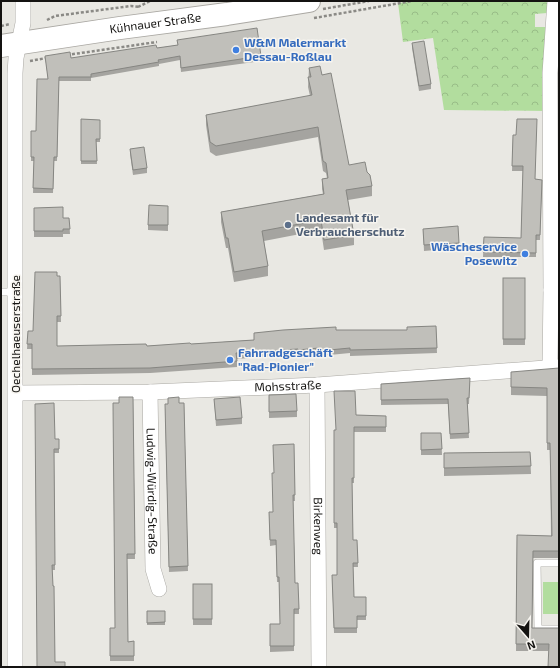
<svg xmlns="http://www.w3.org/2000/svg" width="560" height="668" font-family="'Exo 2',sans-serif">
<style>
.grass{fill:#b2dd9e}
.forest{fill:url(#forest-crowns)}
.lines{fill:none;stroke-linecap:round;stroke-linejoin:round}
.service-casing{stroke:#aaa8a3;stroke-width:8}
.minor-casing{stroke:#aaa8a3;stroke-width:16}
.primary-casing{stroke:#aaa8a3;stroke-width:24}
.path{stroke:#8a8985;stroke-width:2.5;stroke-dasharray:3 2;stroke-linecap:butt}
.service{stroke:#fff;stroke-width:7}
.minor{stroke:#fff;stroke-width:15}
.primary{stroke:#fff;stroke-width:22}
.wall{fill:#a5a4a0}
.building{fill:#c0bfba;stroke:#868682}
.shop-dot{fill:#3f7fe0;stroke:#f7f5f0;stroke-width:1.5}
.service-dot{fill:#5c6f8a;stroke:#f7f5f0;stroke-width:1.5}
.labels{text-anchor:middle;stroke-width:3;stroke-linejoin:round;paint-order:stroke}
.street-label{font-size:12px;fill:#141311;stroke:#f7f5f0}
.shop-label{font-size:12px;font-weight:bold;fill:#366cbe;stroke:#f7f5f0;text-anchor:start}
.service-label{font-size:12px;font-weight:bold;fill:#4e5e75;stroke:#f7f5f0;text-anchor:start}
</style>
<defs>
<pattern id="forest-crowns" width="20" height="18" patternUnits="userSpaceOnUse"><rect width="20" height="18" fill="#b2dd9e"/><path d="M2 6a3 3 0 1 1 6 0M12 15a3 3 0 1 1 6 0" fill="none" stroke="#98bd87"/></pattern>
</defs>
<rect width="100%" height="100%" fill="#e9e8e3"/>
<g class="grass">
<path d="M556,295H559V361H555Z"/>
<rect x="543" y="582" width="16" height="32"/>
</g>
<path class="forest" d="M414,1H547V13L535,14V27H546L547,111L444,110L433,38L403,42L398,3Z"/>
<g class="lines">
<defs>
<g id="service">
<path d="M1,292H15"/>
<path d="M559,563H537L538,629H559"/>
</g>
<g id="minor">
<path d="M555,1L550,73L551,290H559"/>
<path d="M550,367L551,290"/>
<path id="s1" d="M317,385L319,667"/>
<path id="s2" d="M150,392L153,569L159,589"/>
<path id="s3" d="M16,393L150,392L317,385L559,367"/>
<path d="M15,667V73L16,58L23,23V1"/>
</g>
<g id="primary">
<path id="s4" d="M1,46L120,28L227,14L309,1"/>
</g>
</defs>
<use href="#service" class="service-casing"/>
<use href="#minor" class="minor-casing"/>
<use href="#primary" class="primary-casing"/>
<g class="path">
<path d="M138,7L150,1"/>
<path d="M323,9L369,1"/>
<path d="M314,18L412,1"/>
<path d="M47,20L55,16L131,6L140,7"/>
<path d="M1,26L10,24"/>
<path d="M67,55L157,42"/>
<path d="M30,61L46,58"/>
</g>
<use href="#service" class="service"/>
<use href="#minor" class="minor"/>
<use href="#primary" class="primary"/>
</g>
<g class="wall">
<path d="M177,40L261,56V61L181,72L180,60L159,64V66L91,78V81H59L57,161H54L53,193H33L34,161H31V131H36L48,79L45,56L71,58L157,48L178,45Z"/>
<path d="M412,43L431,84V89L419,91L412,48Z"/>
<path d="M309,68L322,75L349,165L367,172L372,186V196L348,200L354,235V245L324,250L321,230L264,241L268,266V276L234,282L228,248H226L221,222V212L323,194L322,189V179L327,178L326,173L323,171L318,137L216,156L210,152L206,125V115L310,96L308,87Z"/>
<path d="M81,119L100,120V142H96L97,164H81Z"/>
<path d="M513,135L535,179L542,180L540,240H536V257H483L484,237L521,238L523,171H512Z"/>
<path d="M130,149L147,168V173L133,175L130,154Z"/>
<path d="M168,206V231L148,230V225Z"/>
<path d="M34,208L63,218H69L70,234H63V237H34Z"/>
<path d="M423,229L459,243V248L424,251Z"/>
<path d="M57,276H60L61,322H57V346H147L191,344L254,340V333L336,330H407L436,326L437,353L350,356V353L319,356V354L298,356V354L237,359V367L150,373L32,375V349H27L28,331H33Z"/>
<rect x="503" y="278" width="22" height="67"/>
<path d="M559,368V558H533L532,628H559L548,651H516L517,535L551,536L550,450H547V396L511,395V387Z"/>
<path d="M470,378L469,404H467L469,438L450,439L448,404L381,405V384Z"/>
<path d="M269,395L297,411V417L269,418Z"/>
<path d="M133,397L135,559H127L128,642L134,641V661H110V628H115L119,403Z"/>
<path d="M214,399L242,418V424L216,426Z"/>
<path d="M179,403H184L188,571L169,572L165,409L168,404Z"/>
<path d="M356,415L386,416V432H354V483H352L353,540H357L358,567H353L354,597H366V620H357V633H334L332,575H337V528H334V430H336Z"/>
<path d="M421,433H441L442,455H421Z"/>
<path d="M55,439H59V453H54L55,570H52L55,662L37,667Z"/>
<path d="M294,444L295,501H293L295,583L299,609V614H294V651L270,652V624H280L279,582H277L276,545L270,546L269,512H273L274,473Z"/>
<path d="M530,452L531,474L444,476V453Z"/>
<rect x="193" y="584" width="19" height="41"/>
<rect x="147" y="611" width="18" height="14"/>
</g>
<g class="building">
<path d="M257,28L261,56L181,68L180,56L158,60L159,62L91,74V77H59L57,157H54L53,189L33,188L34,157H31V131H36L37,79H48L45,56L70,52L71,58L156,45L157,48L178,45L177,40Z"/>
<path d="M424,41L431,84L419,86L412,43Z"/>
<path d="M320,66L322,75L331,73L349,165L365,162L367,172L370,175L372,186L346,190L354,235L324,240L321,220L262,231L268,266L234,272L228,238H226L221,212L324,194L322,179L328,178L326,163L323,161L318,127L216,146L210,142L206,115L312,95L308,77H311L309,68Z"/>
<path d="M81,119L100,120V139H96L97,161H81Z"/>
<path d="M517,119H537L535,179L542,180L540,235H536V253L483,252L484,237L521,238L523,166H512L513,135H516Z"/>
<path d="M144,147L147,168L133,170L130,149Z"/>
<path d="M149,205L168,206V225H148Z"/>
<path d="M63,207V218H69L70,229H63V231H34V208Z"/>
<path d="M458,226L459,243L424,245L423,229Z"/>
<path d="M35,272H57V276H60L61,316H57V346L146,344L147,346L190,343L191,344L254,340V333L283,330L336,327V330H407V327L436,326L437,348L350,350V348L319,351V348L298,350V349L236,353L237,361L150,368L32,369V344H27L28,331H33Z"/>
<rect x="503" y="278" width="22" height="61"/>
<path d="M559,368V551H533L532,628H559V667H548L549,644H516L517,535L552,536L550,443H547V388L511,387V372Z"/>
<path d="M470,378L469,398H467L469,433L450,434L448,399L381,400V384Z"/>
<path d="M334,391H355L356,415L386,416V427H354V478H352L353,540H357L358,563H353L354,597H366V616H357V628H334L332,575H337V523H334V430H336Z"/>
<path d="M296,394L297,411L269,412V395Z"/>
<path d="M119,397H133L135,554H127L128,642L134,641V656H110V628H115L113,403H119Z"/>
<path d="M179,397V403H184L188,566L169,567L165,404H168V398Z"/>
<path d="M240,397L242,418L216,420L214,399Z"/>
<path d="M54,403L55,439H59V449H54L55,565H52L53,586H54L55,662H65V667H37L35,404Z"/>
<path d="M421,433H441L442,449L421,450Z"/>
<path d="M294,444L295,495H293L295,583H298L299,609H294V646H270V624H280L279,577H277L276,540H270L269,512H273L272,473H274L273,445Z"/>
<path d="M530,452L531,466L444,468V453Z"/>
<rect x="193" y="584" width="19" height="35"/>
<path d="M147,611H165V622L147,623Z"/>
</g>
<g class="shop-dot">
<circle cx="236" cy="50" r="4"/>
<circle cx="525" cy="254" r="4"/>
<circle cx="230" cy="360" r="4"/>
</g>
<circle class="service-dot" cx="288" cy="225" r="4"/>
<g class="labels">
<g class="street-label">
<text dy="4" stroke="none"><textPath href="#s4" startOffset="156">Kühnauer Straße</textPath></text>
<text transform="translate(16 334) rotate(-90)" y="4">Oechelhaeuserstraße</text>
<text dy="4" stroke="none"><textPath href="#s3" startOffset="272">Mohsstraße</textPath></text>
<text dy="4" stroke="none"><textPath href="#s2" startOffset="99">Ludwig-Würdig-Straße</textPath></text>
<text dy="4" stroke="none"><textPath href="#s1" startOffset="141">Birkenweg</textPath></text>
</g>
<g class="shop-label">
<text x="244" y="47">W&amp;M Malermarkt<tspan x="244" dy="14">Dessau-Roßlau</tspan></text>
<text x="517" y="251" text-anchor="end">Wäscheservice<tspan x="517" dy="14">Posewitz</tspan></text>
<text x="238" y="357">Fahrradgeschäft<tspan x="238" dy="14">"Rad-Pionier"</tspan></text>
</g>
<g class="service-label">
<text x="296" y="222">Landesamt für<tspan x="296" dy="14">Verbraucherschutz</tspan></text>
</g>
</g>
<rect width="560" height="668" fill="none" stroke="#141311" stroke-width="4"/>
<g transform="translate(528 636) rotate(160)" stroke="#f7f5f0" stroke-width="3" paint-order="stroke">
<path d="M0-3L7 15L0 10L-7 15Z" fill="#141311"/>
<text y="-6" font-size="11" font-weight="bold" text-anchor="middle" fill="#141311">N</text>
</g>
</svg>
